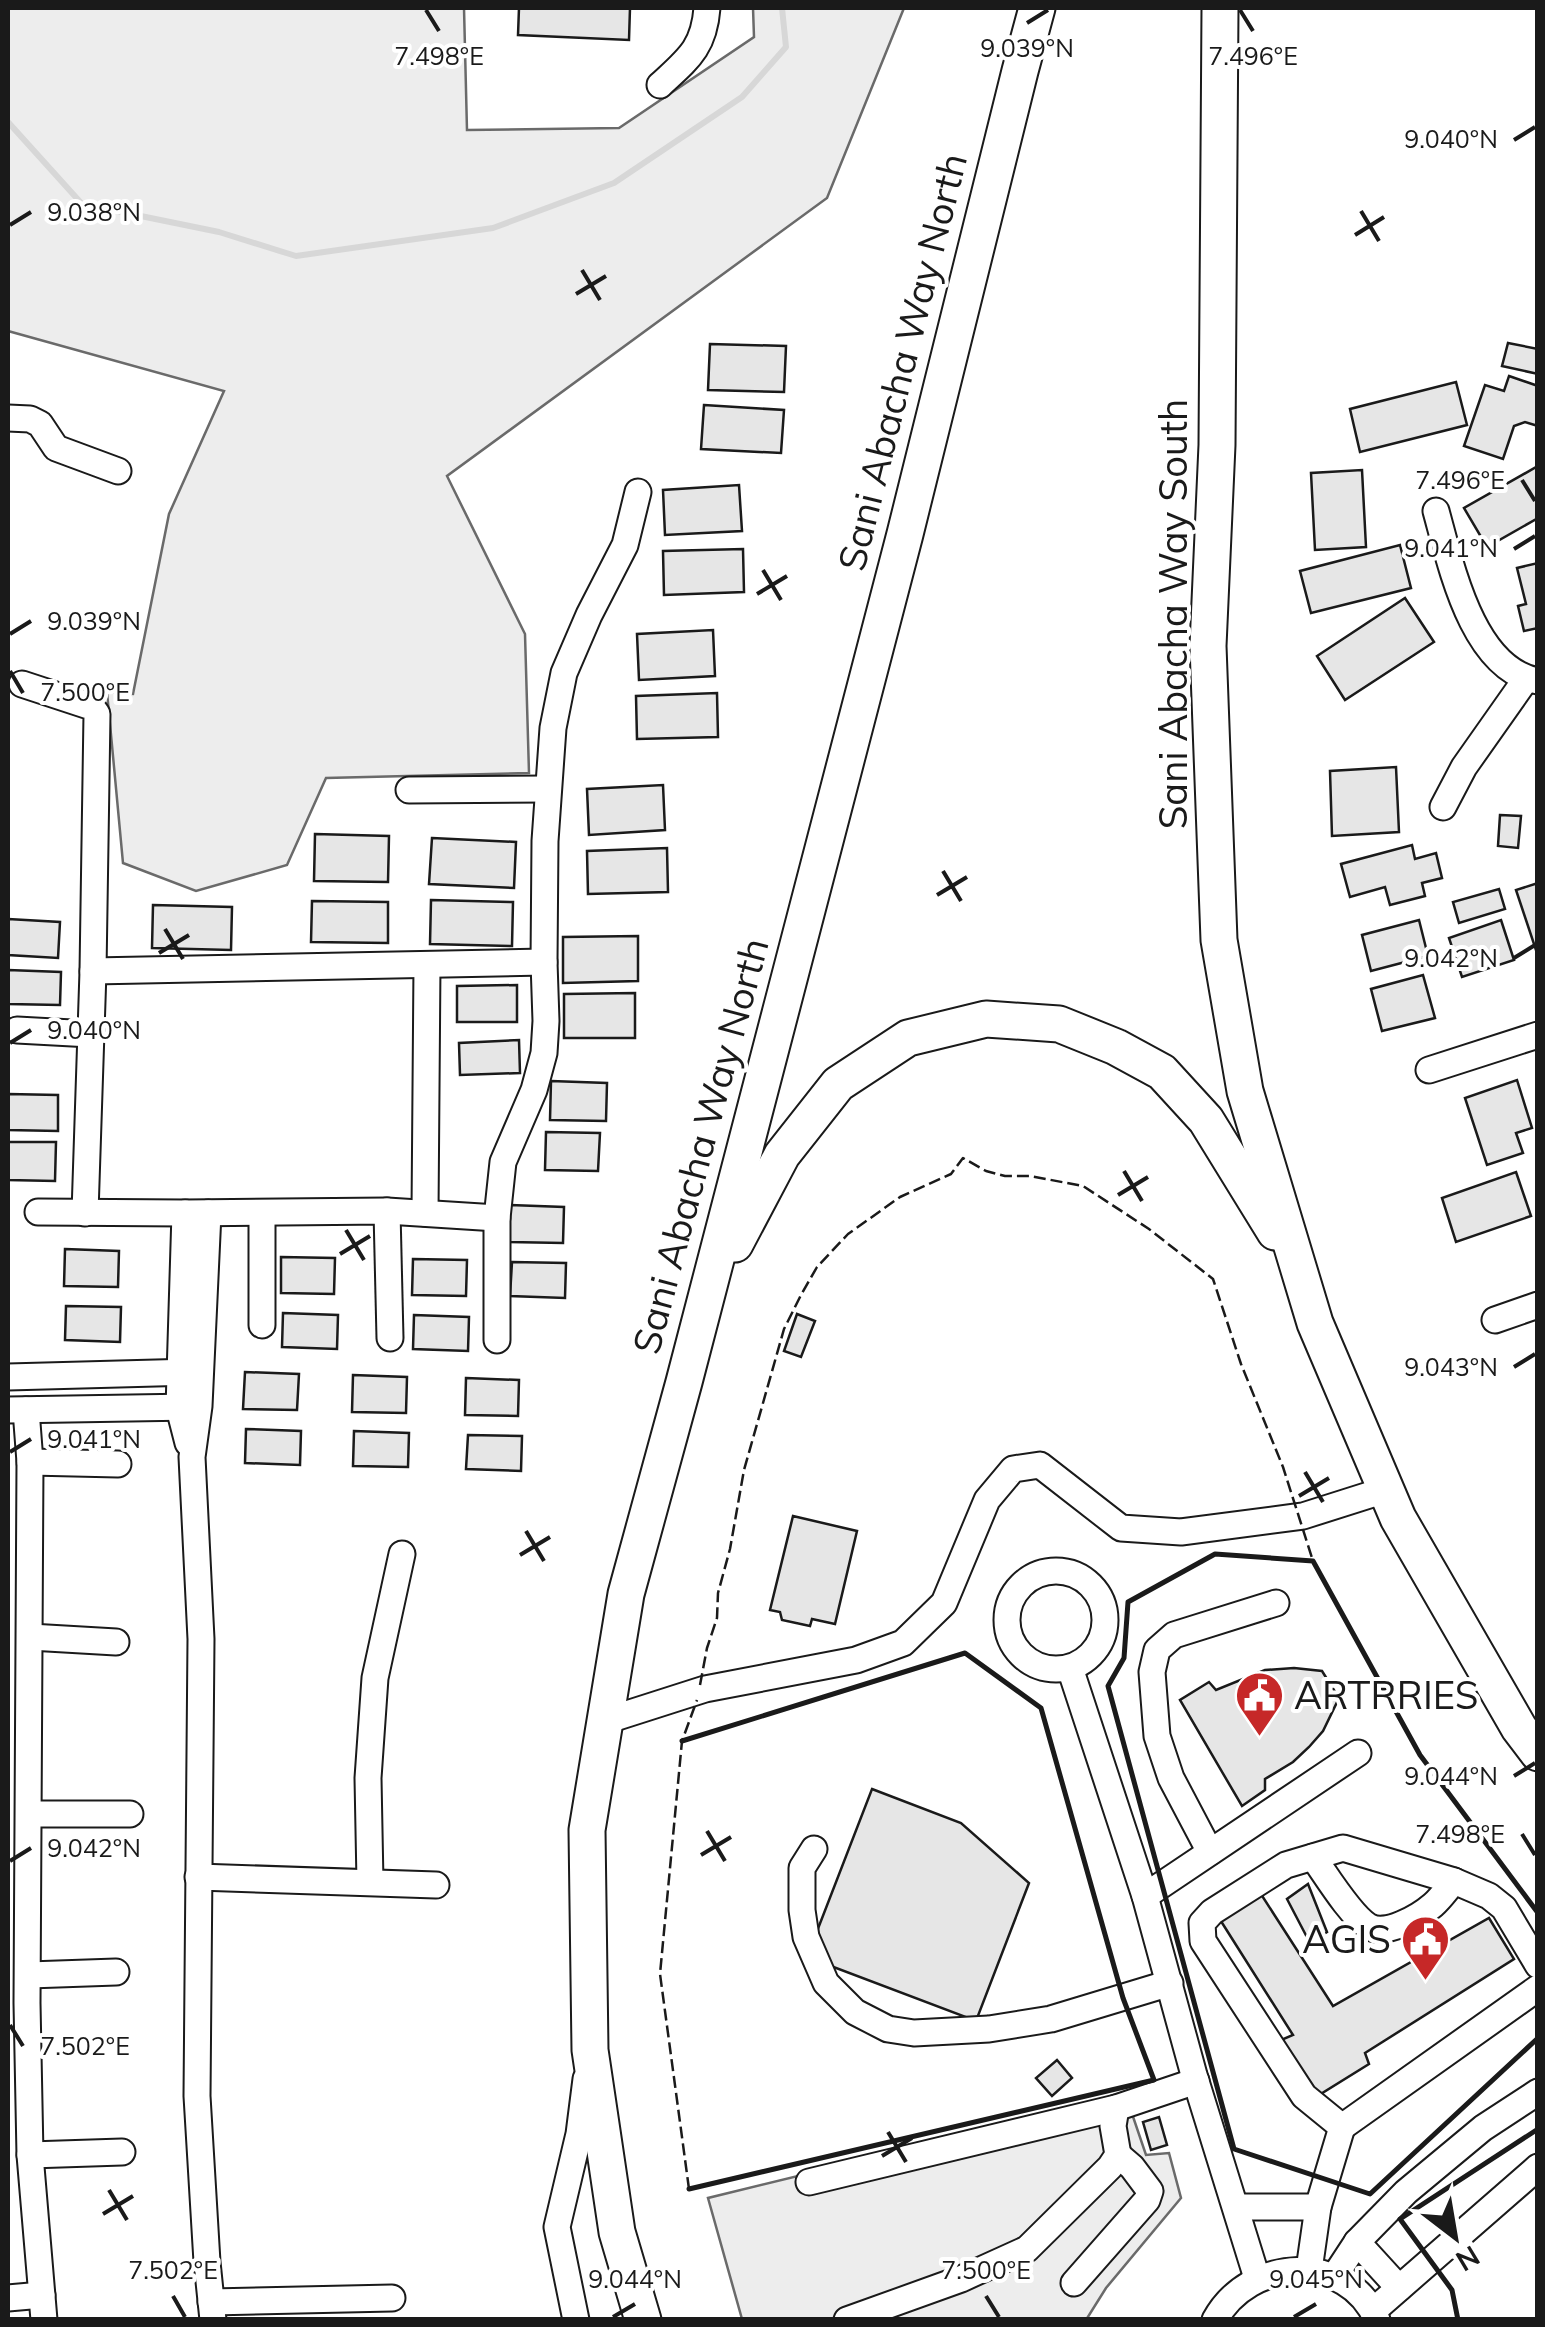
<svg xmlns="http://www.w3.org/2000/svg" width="1545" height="2327" font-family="Mulish,sans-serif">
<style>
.built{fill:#ededed;stroke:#6a6a6a;stroke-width:2.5}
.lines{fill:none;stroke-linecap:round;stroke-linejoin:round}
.stream{stroke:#d7d7d7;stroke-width:6}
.building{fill:#e6e6e6;stroke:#1a1a1a;stroke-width:2.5}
.minor-casing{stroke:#1a1a1a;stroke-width:29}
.highway-casing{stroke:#1a1a1a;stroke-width:39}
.minor{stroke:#fff;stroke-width:25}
.highway{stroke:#fff;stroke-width:35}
.fence{stroke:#1a1a1a;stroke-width:2.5;stroke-dasharray:12 5;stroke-linecap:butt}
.wall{stroke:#1a1a1a;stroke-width:5}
.ticks{fill:none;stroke:#1a1a1a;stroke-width:4}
.labels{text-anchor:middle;stroke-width:8;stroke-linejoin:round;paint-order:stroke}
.street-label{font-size:38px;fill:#1a1a1a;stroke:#fff}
.poi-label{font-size:38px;fill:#1a1a1a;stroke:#fff;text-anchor:start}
.ticks-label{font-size:25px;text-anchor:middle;fill:#1a1a1a;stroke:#fff;stroke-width:8;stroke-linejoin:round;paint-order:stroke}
</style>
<rect width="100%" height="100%" fill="#fff"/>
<g class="built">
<path d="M8,8H464L467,130L619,128L754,37L753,8H904L827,198L447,476L525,634L529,773L326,778L287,865L196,891L123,863L107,692L133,694L169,514L224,391L8,331Z"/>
<path d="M1126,2096L1146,2155L1169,2153L1181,2198L1106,2288L1086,2320L742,2319L708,2198Z"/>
</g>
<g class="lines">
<path class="stream" d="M8,122L82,204L219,232L296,256L493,228L614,183L742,97L786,47L782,8"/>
</g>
<g class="building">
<path d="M519,8H630L629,40L518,35Z"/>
<path d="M1508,343L1538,349V374L1502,366Z"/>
<path d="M710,344L786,346L784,392L708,390Z"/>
<path d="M1509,376L1538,386V426L1525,422L1514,426L1503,459L1464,446L1485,385L1504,391Z"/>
<path d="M1456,382L1467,425L1360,452L1350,409Z"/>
<path d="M704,405L784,410L781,453L701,449Z"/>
<path d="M1538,466V518L1487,547L1464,508Z"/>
<path d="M1362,470L1366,547L1315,550L1311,473Z"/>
<path d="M739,485L742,531L665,535L663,490Z"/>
<path d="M1400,545L1411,588L1311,613L1300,571Z"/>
<path d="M743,549L744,592L664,595L663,551Z"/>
<path d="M1538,563V628L1524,631L1518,606L1526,604L1517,568Z"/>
<path d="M1405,598L1434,642L1345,700L1317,656Z"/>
<path d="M713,630L715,676L639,680L637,634Z"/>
<path d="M717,693L718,737L637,739L636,696Z"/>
<path d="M1396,767L1399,832L1332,836L1330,771Z"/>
<path d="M663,785L665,830L589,835L587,789Z"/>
<path d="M1500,815L1521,816L1518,848L1498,846Z"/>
<path d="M315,834L389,836L388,882L314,881Z"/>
<path d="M432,838L516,842L514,888L429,884Z"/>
<path d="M1412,845L1415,859L1436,853L1442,878L1422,883L1425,896L1390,905L1385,887L1350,897L1341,864Z"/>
<path d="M667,848L668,892L588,894L587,851Z"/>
<path d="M1538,883V956L1516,890Z"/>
<path d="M1499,889L1505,909L1459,923L1453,902Z"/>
<path d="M431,900L513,902L512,946L430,944Z"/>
<path d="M312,901L388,902V943L311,942Z"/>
<path d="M153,905L232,907L231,950L152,948Z"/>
<path d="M8,919L60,922L58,958L8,955Z"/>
<path d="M1419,920L1428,956L1371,971L1362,935Z"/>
<path d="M1501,920L1514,960L1462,977L1449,938Z"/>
<path d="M638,936V981L563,983V937Z"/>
<path d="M8,970L61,972L60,1005L8,1004Z"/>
<path d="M1423,975L1435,1018L1382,1031L1371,989Z"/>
<path d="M517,985V1022H457V986Z"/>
<path d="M635,993V1038H564V994Z"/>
<path d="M519,1040L520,1073L460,1075L459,1043Z"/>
<path d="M1517,1080L1532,1128L1516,1133L1523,1153L1487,1165L1465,1098Z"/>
<path d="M551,1081L607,1083L606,1121L550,1120Z"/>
<path d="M8,1094L58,1095V1131L8,1130Z"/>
<path d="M546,1132L600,1133L598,1171L545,1170Z"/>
<path d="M8,1142H56L55,1181L8,1180Z"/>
<path d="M1516,1172L1531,1216L1456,1242L1442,1198Z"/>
<path d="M510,1205L564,1207L563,1243L509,1242Z"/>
<path d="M65,1249L119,1251L118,1287L64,1286Z"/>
<path d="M281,1257L335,1258L334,1294L281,1293Z"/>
<path d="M413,1259L467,1260L466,1296L412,1295Z"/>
<path d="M512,1262L566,1263L565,1298L510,1296Z"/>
<path d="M66,1306L121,1307L120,1342L65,1340Z"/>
<path d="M283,1313L338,1315L337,1349L282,1347Z"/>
<path d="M797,1314L815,1321L801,1357L784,1351Z"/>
<path d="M414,1315L469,1317L468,1351L413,1349Z"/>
<path d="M245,1372L299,1374L297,1410L243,1409Z"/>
<path d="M353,1375L407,1377L406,1413L352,1412Z"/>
<path d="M466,1378L519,1380L518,1416L465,1415Z"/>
<path d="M246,1429L301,1431L300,1465L245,1463Z"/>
<path d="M354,1431L409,1433L408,1467L353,1466Z"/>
<path d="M468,1435L522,1436L521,1471L466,1469Z"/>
<path d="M793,1516L857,1531L835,1624L812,1619L810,1626L782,1620L780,1612L770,1610Z"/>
<path d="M1294,1668L1322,1671L1339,1698L1323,1731L1309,1747L1293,1762L1265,1779V1790L1242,1806L1180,1700L1209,1682L1216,1690L1265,1670Z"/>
<path d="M872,1789L961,1823L1029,1883L976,2021L807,1957Z"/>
<path d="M1308,1884L1327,1932L1310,1943L1287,1899Z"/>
<path d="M1259,1891L1333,2006L1489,1918L1514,1959L1365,2053L1369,2064L1319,2095L1281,2040L1293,2035L1219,1918Z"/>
<path d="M1057,2060L1072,2078L1052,2096L1036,2078Z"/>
<path d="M1159,2117L1167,2145L1151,2150L1143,2122Z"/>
</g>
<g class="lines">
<defs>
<g id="minor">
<path d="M660,85C688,59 704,48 707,8"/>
<path d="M8,418L30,419L40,424L56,448L118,471"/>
<path d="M1436,511C1451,565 1472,669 1538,681"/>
<path d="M22,684L92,707L97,714L93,971L85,1213"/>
<path d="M409,790L547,789"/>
<path d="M1443,807L1464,767L1526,679"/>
<path d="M93,971L544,962"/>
<path d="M17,1030L91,1034"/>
<path d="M1429,1070L1538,1035"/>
<path d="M387,1211L390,1338"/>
<path d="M38,1212L185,1213L387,1211L497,1218"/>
<path d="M185,1213L179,1408L188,1443"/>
<path d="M208,1213L199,1406L192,1457L201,1639L197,2096L207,2262L213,2320"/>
<path d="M425,1213L427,965"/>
<path d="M1495,1320L1538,1305"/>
<path d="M262,1325V1213"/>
<path d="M497,1340V1218L503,1162L534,1090L544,1053L546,1021L544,962L545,841L553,728L564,673L589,615L625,545L638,492"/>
<path d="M8,1377L193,1372"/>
<path d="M8,1410L192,1407"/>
<path d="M26,1410L30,1462L27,2003L30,2155L44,2320"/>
<path d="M30,1462L118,1464"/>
<circle cx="1056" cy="1620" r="49"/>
<path d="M30,1637L116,1642"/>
<path d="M1070,1668L1145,1896L1194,2075L1257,2278"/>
<path d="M605,1721L705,1689L856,1660L903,1643L944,1603L987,1500L1013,1469L1040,1465L1121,1528L1181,1532L1303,1516L1385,1490"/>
<path d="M29,1814H130"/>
<path d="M814,1849L802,1868V1910L806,1937L826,1983L855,2012L888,2029L914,2033L989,2029L1051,2019L1170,1983"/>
<path d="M1210,1852L1171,1778L1157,1736L1152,1672L1157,1650L1174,1635L1276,1603"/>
<path d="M1313,1857C1326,1875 1350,1915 1368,1926C1385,1937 1419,1917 1433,1905C1441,1898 1447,1889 1454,1881"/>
<path d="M198,1877L436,1885"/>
<path d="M370,1882L368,1778L375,1678L402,1554"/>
<path d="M1145,1896L1358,1753"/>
<path d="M29,1975L116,1972"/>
<path d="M1342,2127L1538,1988"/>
<path d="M30,2155L122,2152"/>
<path d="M809,2182L1116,2108"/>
<path d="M1236,2207H1318"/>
<path d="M1357,2242L1399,2288"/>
<path d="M1309,2270L1318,2207L1342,2127L1304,2096L1203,1941L1202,1923L1212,1912L1286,1865L1343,1848L1454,1881L1489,1896L1504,1908L1538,1965"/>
<path d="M1334,2277L1357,2242L1406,2192L1483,2128L1538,2092"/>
<path d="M1074,2283L1147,2200L1150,2191L1132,2167L1118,2155"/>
<path d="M8,2298L42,2295"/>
<path d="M211,2302L392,2298"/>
<path d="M1373,2311L1538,2167"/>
<path d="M576,2320L557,2227L579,2134L586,2079"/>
<path d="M847,2320L961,2279L1027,2249L1110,2167L1118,2155L1113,2126L1116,2108L1196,2081"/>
<path d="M1215,2320C1249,2257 1347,2251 1377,2320"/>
</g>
<g id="highway">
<path d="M1220,8L1217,445L1208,646L1219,940L1245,1091L1315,1323L1398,1518L1519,1728L1538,1753"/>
<path d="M735,1244L782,1155L838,1084L908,1038L986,1019L1059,1024L1116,1047L1162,1072L1206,1120L1275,1232"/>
<path d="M643,2320L617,2232L590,2050L587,1830L626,1594L684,1382L905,534L1020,71L1037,8"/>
</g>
</defs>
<use href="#minor" class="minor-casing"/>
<use href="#highway" class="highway-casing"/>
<use href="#minor" class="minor"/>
<use href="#highway" class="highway"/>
<g class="fence">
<path d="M700,1685L707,1648L717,1618L718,1593L730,1549L744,1470L784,1329L801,1295L817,1267L848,1234L900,1197L951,1174L963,1158L986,1171L1005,1176H1030L1083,1186L1149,1229L1213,1279L1241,1364L1283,1467L1313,1561"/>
<path d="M689,2189L660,1974L682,1741L697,1700"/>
</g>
<g class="wall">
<path d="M682,1741L965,1653L1041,1708L1123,1998L1154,2080L689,2189"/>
<path d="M1538,1913L1420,1755L1313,1561L1215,1554L1128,1602L1124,1658L1108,1686L1234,2149L1370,2194L1538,2038"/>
<path d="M1458,2320L1452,2290L1400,2219L1538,2129"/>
</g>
</g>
<path class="ticks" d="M426,10L439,31M1240,10L1253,31M1027,23L1048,10M1514,140L1535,127M1361,211L1379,241M10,225L31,212M1355,235L1384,217M582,270L600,300M576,294L606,276M1522,480L1535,501M1514,549L1535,536M763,570L781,600M757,594L787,576M10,634L31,621M10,671L23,693M943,871L961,901M937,895L967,877M165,929L183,959M159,953L189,935M1514,958L1535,945M10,1043L31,1030M1124,1171L1142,1201M1118,1195L1148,1177M346,1230L364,1260M340,1254L370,1236M1514,1367L1535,1354M10,1452L31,1439M1305,1472L1323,1502M1299,1496L1329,1478M526,1531L544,1561M520,1555L550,1537M1514,1776L1535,1763M707,1831L725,1861M1522,1834L1535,1855M701,1855L731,1837M10,1861L31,1848M10,2025L23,2046M888,2132L906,2162M882,2156L912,2138M109,2190L127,2220M103,2214L133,2196M173,2296L185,2317M986,2296L999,2317M613,2317L635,2304M1294,2317L1316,2304"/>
<defs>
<symbol id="civic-pin" viewBox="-11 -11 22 30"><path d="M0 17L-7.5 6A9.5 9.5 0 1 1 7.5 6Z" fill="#c62828" stroke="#fff"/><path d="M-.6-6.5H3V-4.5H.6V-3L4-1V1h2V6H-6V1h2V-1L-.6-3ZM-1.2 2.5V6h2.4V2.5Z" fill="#fff"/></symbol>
</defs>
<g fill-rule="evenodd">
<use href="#civic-pin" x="1232" y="1668" width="55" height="75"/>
<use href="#civic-pin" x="1398" y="1912" width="55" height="75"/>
</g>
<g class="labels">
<g class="street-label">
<text transform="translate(903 362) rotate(-76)" y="13">Sani Abacha Way North</text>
<text transform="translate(1174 614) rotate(-90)" y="13">Sani Abacha Way South</text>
<text transform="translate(701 1146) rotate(-75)" y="13">Sani Abacha Way North</text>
</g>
<g class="poi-label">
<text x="1294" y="1709">ARTRRIES</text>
<text x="1391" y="1953" text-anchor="end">AGIS</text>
</g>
</g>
<g class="ticks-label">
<text x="1027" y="57">9.039°N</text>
<text x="439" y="65">7.498°E</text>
<text x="1253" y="65">7.496°E</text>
<text x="1451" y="148">9.040°N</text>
<text x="94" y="221">9.038°N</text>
<text x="1460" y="489">7.496°E</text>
<text x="1451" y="557">9.041°N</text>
<text x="94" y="630">9.039°N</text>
<text x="85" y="701">7.500°E</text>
<text x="1451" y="967">9.042°N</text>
<text x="94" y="1039">9.040°N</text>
<text x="1451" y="1376">9.043°N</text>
<text x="94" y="1448">9.041°N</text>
<text x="1451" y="1785">9.044°N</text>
<text x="1460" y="1843">7.498°E</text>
<text x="94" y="1857">9.042°N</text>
<text x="85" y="2055">7.502°E</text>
<text x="173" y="2279">7.502°E</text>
<text x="986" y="2279">7.500°E</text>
<text x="635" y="2288">9.044°N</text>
<text x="1316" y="2288">9.045°N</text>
</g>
<rect width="1545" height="2327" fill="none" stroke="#1a1a1a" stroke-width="20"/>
<g transform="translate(1455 2237) rotate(149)" stroke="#ffffff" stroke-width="8" paint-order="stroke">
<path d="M0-8L18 38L0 25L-18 38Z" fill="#1a1a1a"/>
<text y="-15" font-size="28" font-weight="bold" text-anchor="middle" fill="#1a1a1a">N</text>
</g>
</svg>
